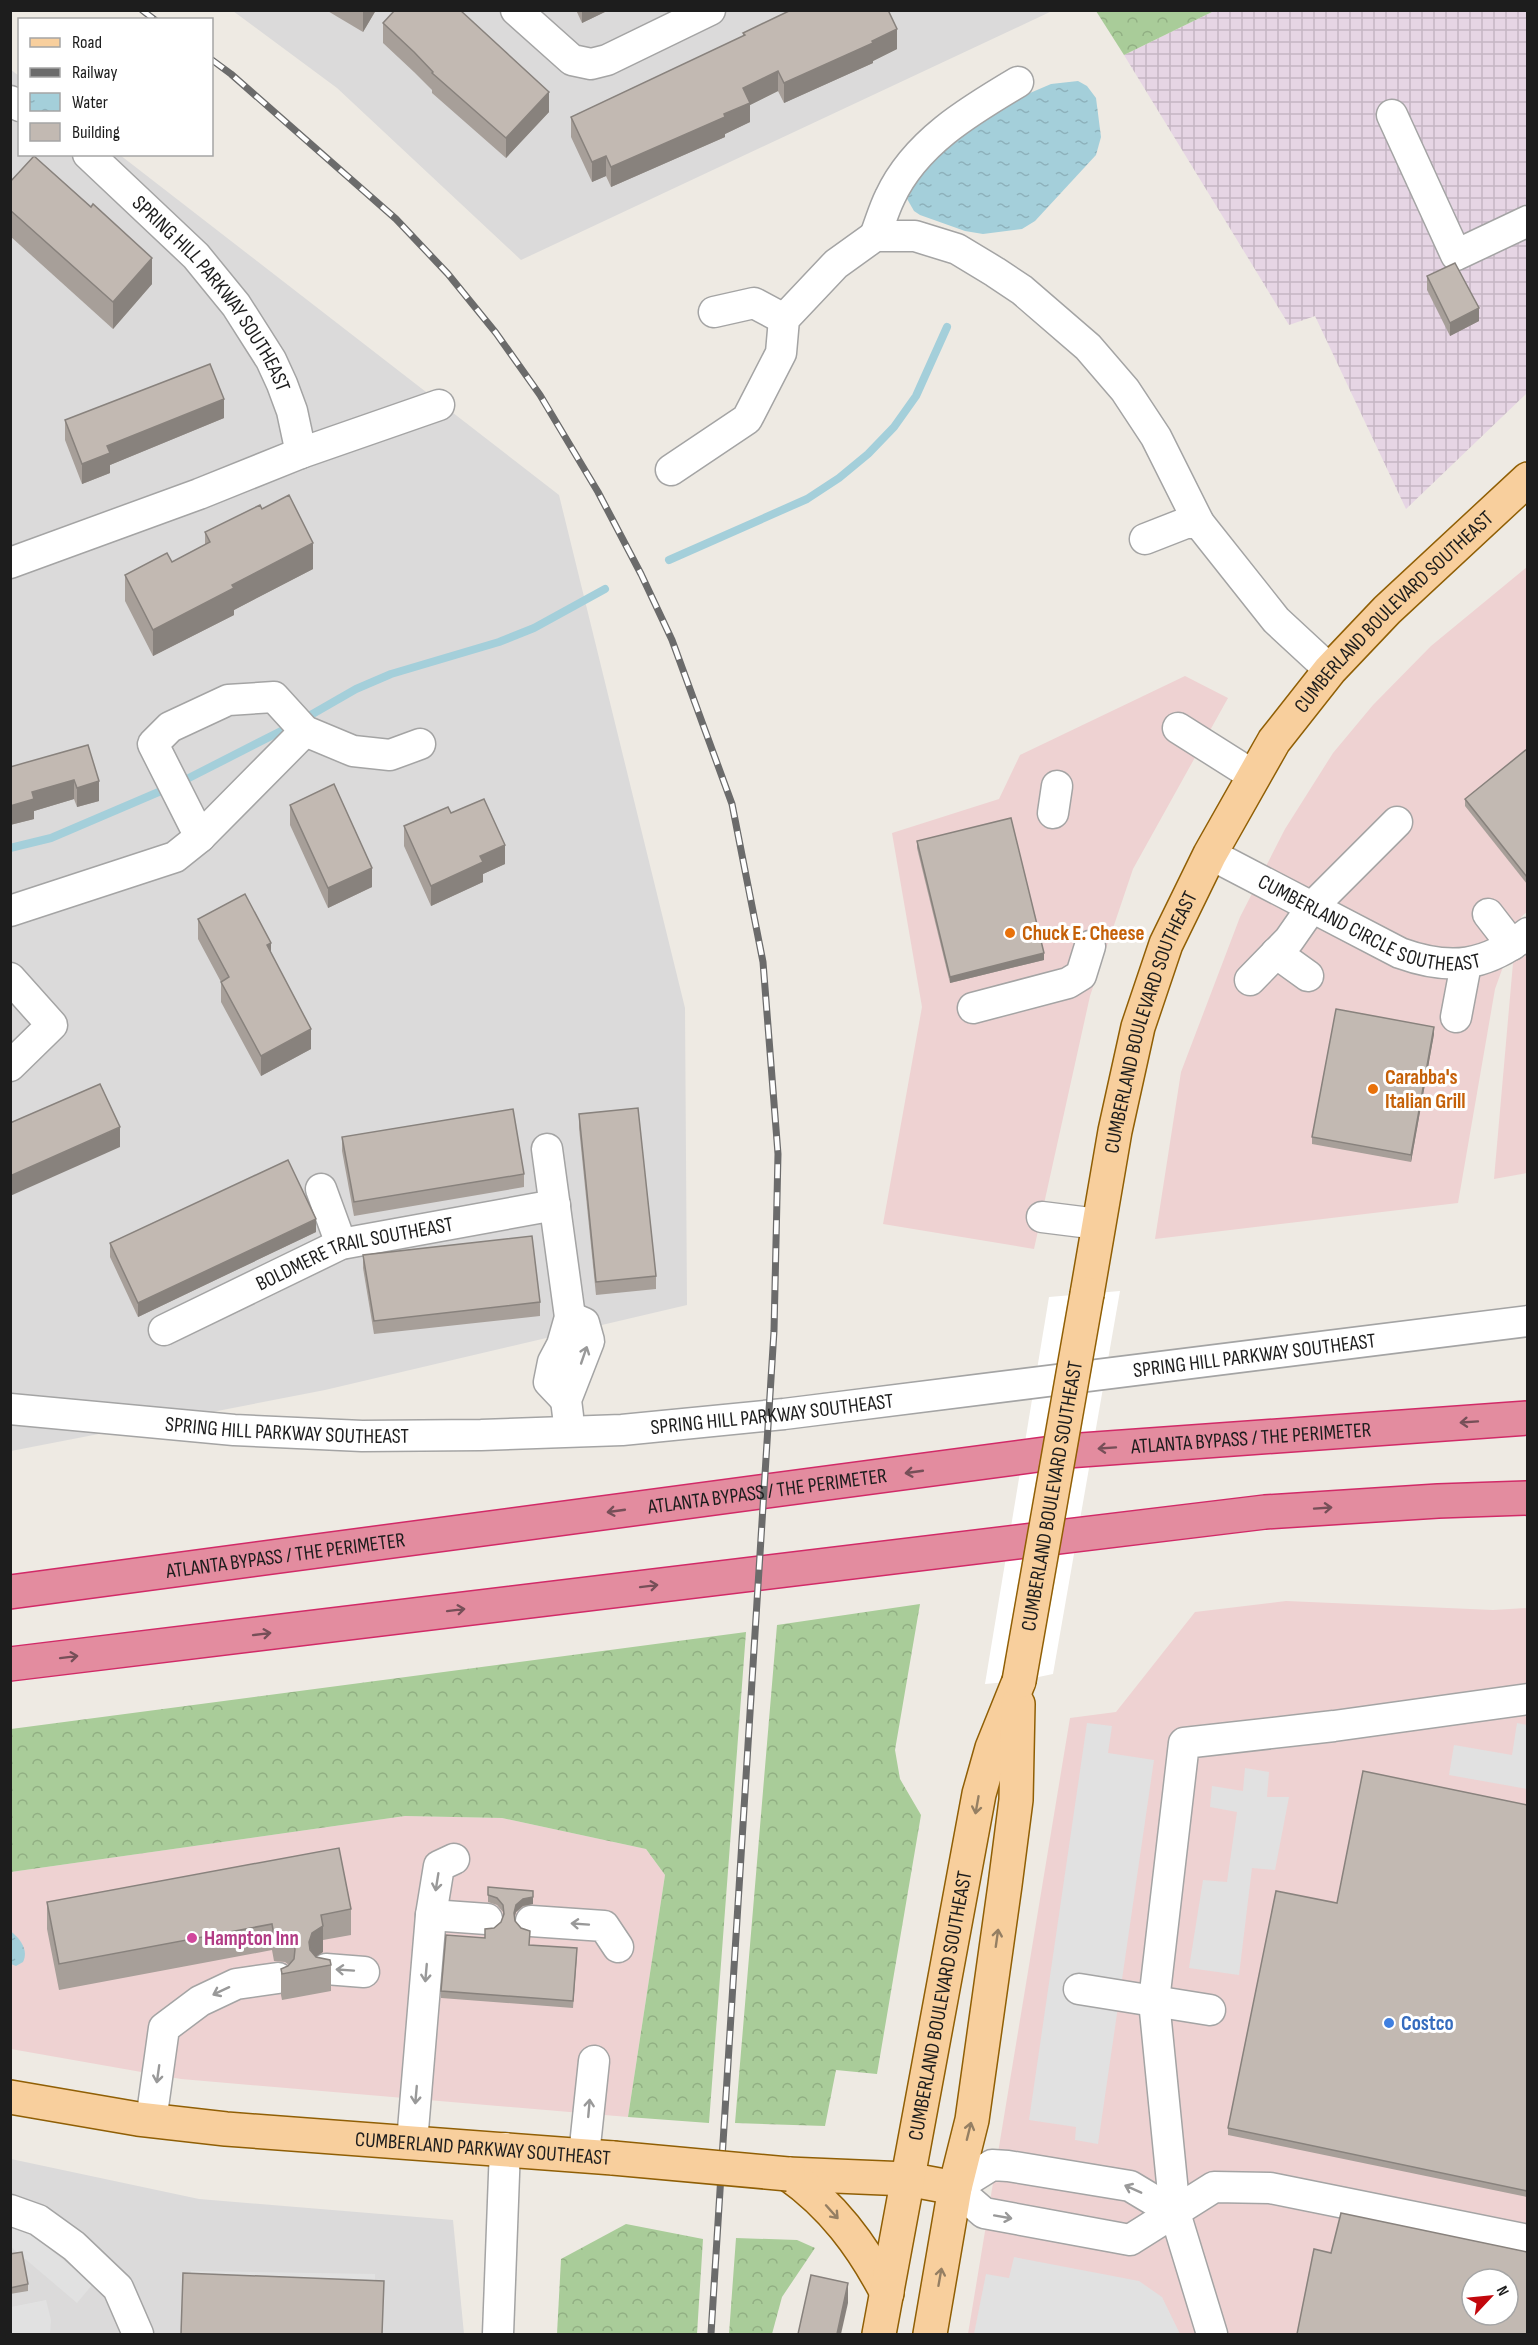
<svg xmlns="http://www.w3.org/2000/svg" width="1538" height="2345" font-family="'Sofia Sans Condensed',sans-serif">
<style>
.residential{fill:#dbdada}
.commercial{fill:#eed2d2;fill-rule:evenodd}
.industrial{fill:url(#industrial-grid)}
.forest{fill:url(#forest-crowns)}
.parking{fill:#e1e1e1}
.water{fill:url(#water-ripples)}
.pier{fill:#fff}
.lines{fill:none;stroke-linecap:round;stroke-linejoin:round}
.stream{stroke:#a4cfda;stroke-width:8}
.minor-casing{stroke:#a4a4a4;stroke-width:33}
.major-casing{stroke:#905f05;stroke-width:36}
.highway-casing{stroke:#d12a67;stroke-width:36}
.minor{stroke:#fff;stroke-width:30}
.major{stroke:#f8cf9d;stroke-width:33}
.highway{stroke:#e38c9f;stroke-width:33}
.rail-casing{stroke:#6b6b6b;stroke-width:7}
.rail{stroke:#fff;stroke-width:4.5;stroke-dasharray:14;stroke-linecap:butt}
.major-bridge-casing{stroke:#905f05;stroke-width:36;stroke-linecap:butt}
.major-bridge{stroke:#f8cf9d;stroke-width:33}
.wall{fill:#a79f99}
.shaded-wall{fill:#88827d}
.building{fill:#c2b9b2;stroke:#88827d;stroke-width:1.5;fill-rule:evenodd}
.oneway{stroke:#999}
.oneway2{stroke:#764f58}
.oneway3{stroke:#957f63}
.food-dot{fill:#e8710a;stroke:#fff;stroke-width:2}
.hotel-dot{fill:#d1479c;stroke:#fff;stroke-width:2}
.shop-dot{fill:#3f7fe0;stroke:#fff;stroke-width:2}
.labels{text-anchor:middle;stroke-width:6;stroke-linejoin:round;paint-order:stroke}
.street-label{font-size:21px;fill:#1d1d1d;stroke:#fff}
.food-label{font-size:21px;font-weight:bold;fill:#c56008;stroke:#fff;text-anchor:start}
.hotel-label{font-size:21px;font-weight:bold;fill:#b23c85;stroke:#fff;text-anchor:start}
.shop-label{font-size:21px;font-weight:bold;fill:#366cbe;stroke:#fff;text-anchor:start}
</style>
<defs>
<pattern id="industrial-grid" width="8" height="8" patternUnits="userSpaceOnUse" patternTransform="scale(1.5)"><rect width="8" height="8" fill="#e6d5e4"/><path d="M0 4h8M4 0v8" fill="none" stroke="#c5b6c3"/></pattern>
<pattern id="forest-crowns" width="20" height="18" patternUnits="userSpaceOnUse" patternTransform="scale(1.5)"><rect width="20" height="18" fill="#a9cc99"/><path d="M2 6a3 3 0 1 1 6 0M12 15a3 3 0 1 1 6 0" fill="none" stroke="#91af83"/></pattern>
<pattern id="water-ripples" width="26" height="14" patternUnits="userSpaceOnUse" patternTransform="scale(1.5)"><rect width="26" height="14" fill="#a4cfda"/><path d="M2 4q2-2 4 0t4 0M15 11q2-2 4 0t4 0" fill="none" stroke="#8db1bb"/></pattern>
</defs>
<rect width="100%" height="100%" fill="#eeeae3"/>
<g class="residential">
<path d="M233,11H1052L521,260L337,88Z"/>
<path d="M10,69L19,76L20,154L120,155L559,495L685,1008L687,1305L325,1390L11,1451Z"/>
<path d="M11,2159L199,2199L453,2220L464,2334H11Z"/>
</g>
<g class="commercial">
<path d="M1527,567V912L1521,917L1495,989L1458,1203L1155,1239L1181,1072L1240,917L1285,829L1333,753L1373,705L1431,646Z"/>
<path d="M1185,676L1228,698L1133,869L1090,996L1034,1249L883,1224L922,1007L892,833L999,799L1020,755Z"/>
<path d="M1527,951V1173L1494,1179L1513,963Z"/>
<path d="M1286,1601L1493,1610L1527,1608V2334H968L1070,1718L1116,1712L1195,1612ZM1472,2279H1508V2315H1472Z"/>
<path d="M405,1816L502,1818L646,1849L665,1875L628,2117L181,2079L11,2049V1872Z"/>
</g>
<path class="industrial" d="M1214,11H1527V393L1406,509L1315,316L1289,325L1124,55Z"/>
<g class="forest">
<path d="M1096,11H1214L1124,55Z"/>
<path d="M920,1604L895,1750L900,1779L921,1815L877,2074L836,2070L825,2126L735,2123L777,1625Z"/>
<path d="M746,1632L709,2123L628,2117L665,1875L646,1849L502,1818L405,1816L11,1872V1729Z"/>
<path d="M626,2224L703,2239L697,2334H557L561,2259Z"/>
<path d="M736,2238L797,2240L815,2248L782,2297L772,2334H729Z"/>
</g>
<g class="parking">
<path d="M1087,1723L1112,1726L1108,1753L1154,1760L1098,2144L1075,2140L1076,2127L1029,2120Z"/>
<path d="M1517,1723L1527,1725V1789L1449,1775L1454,1745L1512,1755Z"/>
<path d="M1245,1768L1269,1772L1267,1797H1289L1275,1870L1252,1868L1239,1975L1189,1968L1203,1880L1227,1882L1237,1812L1210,1807L1212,1786L1243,1791Z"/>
<path d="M10,2224L20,2227L40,2241L93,2284L77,2303L11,2247Z"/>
<path d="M1014,2257L1139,2281L1162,2297L1180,2334H974L986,2274L1009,2278Z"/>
<path d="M191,2271L375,2274V2293L191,2286Z"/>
<path d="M46,2300L51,2320L50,2334H11V2307Z"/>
</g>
<g class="water">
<path d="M1078,81L1087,86L1096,98L1101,137L1096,155L1035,221L1022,229L983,234L965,231L920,215L914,211L906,197L930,156L1011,101L1051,84Z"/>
<path d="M10,1931C20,1938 29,1950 23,1962L16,1966L11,1964Z"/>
</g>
<path class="pier" d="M1120,1291L1053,1674L1019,1681L985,1684L1049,1297Z"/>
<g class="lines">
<g class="stream">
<path d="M669,560L807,499L839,478L868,454L894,427L916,396L947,327"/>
<path d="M302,720L356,689L391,674L499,642L534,628L605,589"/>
<path d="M179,783L291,726"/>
<path d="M10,848L51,838L168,788"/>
</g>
<defs>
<g id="minor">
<path d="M516,10L572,60L591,64L607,60L710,10"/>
<path d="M10,101L20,106"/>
<path d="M1392,115L1456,255L1528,221"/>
<path id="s1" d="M88,154L196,256L236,305L271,360L282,384L292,411L301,453"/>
<path d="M875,236C880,223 884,209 890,197C915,143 969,111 1018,82"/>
<path d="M714,312L754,303L784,319"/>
<path d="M671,470L747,419L781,353L784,319L836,264L875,236H915L957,249L995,272L1022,290L1088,347L1125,390L1156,437L1199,523L1276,620L1330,670"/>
<path d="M1145,539L1186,523H1199"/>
<path d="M10,563L199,494L301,453L439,405"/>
<path d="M1178,728L1254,776"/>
<path d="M1053,813L1057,786"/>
<path d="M200,837L153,744L170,727L228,700L274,697L305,731L353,751L390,755L420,744"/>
<path id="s2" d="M1210,854L1400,953C1450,971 1486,967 1528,933"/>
<path d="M10,911L175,857L200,837L305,731"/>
<path d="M1488,914L1512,945"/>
<path d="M1276,953L1308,976"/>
<path d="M10,978L52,1025L10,1066"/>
<path d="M1250,980L1289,940L1312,907L1397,822"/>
<path d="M973,1008L1068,983L1081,975L1090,946"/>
<path d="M1456,1017L1466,964"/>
<path d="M547,1149L570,1317L562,1345L553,1362L549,1382L566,1400"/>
<path d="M321,1189L341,1244"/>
<path d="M1042,1217L1098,1224"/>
<path id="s3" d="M164,1330L341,1244L555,1205"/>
<path id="s4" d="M10,1409L234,1430L362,1436L481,1435L622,1430L784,1414L1528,1321"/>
<path d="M568,1416L566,1400L589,1341L584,1323L570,1317"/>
<path d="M431,1915L487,1919"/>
<path d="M531,1921L604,1926L618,1947"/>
<path d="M326,1969L364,1972"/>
<path d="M1079,1989L1210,2010"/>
<path d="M151,2121L164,2028L200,2001L236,1984L278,1978"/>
<path d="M412,2142L431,1915L439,1866L454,1859"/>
<path d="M584,2155L594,2061"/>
<path d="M10,2210L38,2220L74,2246L118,2288L138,2334"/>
<path d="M1175,2213L1130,2186L1008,2166L992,2165L955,2188L984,2213L1130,2240L1214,2187L1270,2188L1528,2240"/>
<path d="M498,2334L505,2148"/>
<path d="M1212,2334L1175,2213L1154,2001L1184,1743L1334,1726L1528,1699"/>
</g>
<g id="major">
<path id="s5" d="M1087,1294L1115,1131L1138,1027L1166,944L1210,854L1274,741L1330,670L1387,610L1528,479"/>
<path id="s6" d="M10,2097L138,2119L226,2129L613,2158"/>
<path d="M788,2174L907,2179L955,2188"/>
<path d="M788,2174C832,2205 862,2245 887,2293"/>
<path id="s7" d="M879,2334L979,1794L992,1748L1019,1681"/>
<path d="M930,2334L955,2188L972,2120L1005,1885L1016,1800L1018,1704"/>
</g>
<g id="highway">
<path id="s8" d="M10,1592L1067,1451L1528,1418"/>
<path d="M10,1664L1265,1512L1438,1501L1528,1498"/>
</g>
</defs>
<use href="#minor" class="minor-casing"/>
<use href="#major" class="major-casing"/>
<use href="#highway" class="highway-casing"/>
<use href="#minor" class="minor"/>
<use href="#major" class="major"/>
<use href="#highway" class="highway"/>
<defs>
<g id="rail">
<path d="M142,10L155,20"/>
<path d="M212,60L231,74L396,219L448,274L496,333L540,395L598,492L641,574L672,640L732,804L763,962L778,1154L774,1331L711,2334"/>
</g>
</defs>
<use href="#rail" class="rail-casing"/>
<use href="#rail" class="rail"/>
<defs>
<g id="major-bridge">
<path id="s9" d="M1019,1681L1087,1294"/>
<path d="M613,2158L788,2174"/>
</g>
</defs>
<use href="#major-bridge" class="major-bridge-casing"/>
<use href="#major-bridge" class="major-bridge"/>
</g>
<g class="wall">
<path d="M326,10H376L363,32Z"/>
<path d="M576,10H609L582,23Z"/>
<path d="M383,23L549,112L506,158L432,93V90L414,72L383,43Z"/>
<path d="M743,33L897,49L873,61V63L784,103L778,91L750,105V122L725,134V137L611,187L606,176L592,182L571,137V117L743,36Z"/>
<path d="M10,182L152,284L113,329L10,236Z"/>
<path d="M1427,276L1479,321L1450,336L1427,290Z"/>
<path d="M224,418L110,465V473L82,484L65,440V420Z"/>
<path d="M262,509L313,569L234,610V615L153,656L125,601V575L172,562L205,545V532Z"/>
<path d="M88,745L99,801L77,807L74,799L34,811V819L10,825Z"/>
<path d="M1527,749V884L1465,806V799Z"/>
<path d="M290,805L372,887L328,908L290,825Z"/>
<path d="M451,813L505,864L483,874V882L431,906L404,846V826Z"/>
<path d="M917,841L1044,960L950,983L917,848Z"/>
<path d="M198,919L271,953L311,1049L261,1076L221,1002V982L198,939Z"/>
<path d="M1434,1034L1411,1162L1312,1144V1137Z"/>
<path d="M579,1114L656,1276V1289L596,1295L579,1128Z"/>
<path d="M342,1137L524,1174V1187L354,1216L342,1151Z"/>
<path d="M316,1232L138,1317L110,1257V1243Z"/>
<path d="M363,1255L540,1302V1316L374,1334L363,1268Z"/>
<path d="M1527,1805V2197L1228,2135V2128L1337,1903Z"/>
<path d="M488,1887L533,1904L523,1906L516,1912L515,1917V1921L529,1945L577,1955L573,2008L441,1998V1991L485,1938L494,1928L501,1922L503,1916V1912L497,1905L488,1902Z"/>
<path d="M47,1902L351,1909V1935L323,1940V1952L316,1957L331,1965V1991L282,2000L281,1995V1969L289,1965L285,1962L274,1961L272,1950L59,1990L47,1929Z"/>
<path d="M10,2254L28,2284V2291L10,2294Z"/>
</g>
<g class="shaded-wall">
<path d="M364,10H376L363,32V12Z"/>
<path d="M582,10H609L582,23Z"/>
<path d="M897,29V49L873,61V63L784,103V83Z"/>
<path d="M778,71V91L750,105V122L725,134V137L611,187V167L724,114L743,88Z"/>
<path d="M549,92V112L506,158V138Z"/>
<path d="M606,156V176L592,182V162Z"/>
<path d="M152,258V284L113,329V302Z"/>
<path d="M1479,308V321L1450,336V323Z"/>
<path d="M224,399V418L110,465V473L82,484V464L107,446Z"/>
<path d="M12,469V489L10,490V470Z"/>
<path d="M313,543V569L234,610V615L153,656V630L232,585Z"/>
<path d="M74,780V799L34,811V819L10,825V806L32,792Z"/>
<path d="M99,781V801L77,807V788Z"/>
<path d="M505,845V864L483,874V882L431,906V886L480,856Z"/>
<path d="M372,868V887L328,908V888Z"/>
<path d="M271,943V963L267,945Z"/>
<path d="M1044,953V960L950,983V977Z"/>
<path d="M1434,1027V1034L1411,1162V1155Z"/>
<path d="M311,1029V1049L261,1076V1056Z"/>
<path d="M120,1127V1147L10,1196V1176Z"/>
<path d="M316,1219V1232L138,1317V1303Z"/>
<path d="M533,1891V1904L523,1906L516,1912L514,1919V1913L516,1905Z"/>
<path d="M323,1926V1952L312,1959L309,1942L312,1933Z"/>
<path d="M848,2283V2303L841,2334H837Z"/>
</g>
<g class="building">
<path d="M395,10H460L549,92L506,138L432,73L433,72L414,52L383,23Z"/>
<path d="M791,10H888L897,29L872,41L873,43L784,83L778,71L743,88L750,103L724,114L725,117L611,167L606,156L592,162L571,117L745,35L743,33Z"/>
<path d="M34,156L91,207L93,204L152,258L113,302L10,210V182Z"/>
<path d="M1455,263L1479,308L1450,323L1427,276Z"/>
<path d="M210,364L224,399L107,446L110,453L82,464L65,420Z"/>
<path d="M289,495L313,543L232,585L234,588L153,630L125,575L167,553L172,562L210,542L205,532L260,505L262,509Z"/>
<path d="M88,745L99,781L77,788L74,780L32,792L34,799L10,806V767Z"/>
<path d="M1527,749V877L1465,799Z"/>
<path d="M334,784L372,868L328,888L290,805Z"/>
<path d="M484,799L505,845L480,856L483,862L431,886L404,826L448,807L451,813Z"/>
<path d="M1011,818L1044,953L950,977L917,841Z"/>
<path d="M245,894L271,943L267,945L311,1029L261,1056L221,982L229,977L198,919Z"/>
<path d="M1336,1009L1434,1027L1411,1155L1312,1137Z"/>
<path d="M100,1084L120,1127L10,1176V1123Z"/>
<path d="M638,1108L656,1276L596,1282L579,1114Z"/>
<path d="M513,1109L524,1174L354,1202L342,1137Z"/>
<path d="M288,1160L316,1219L138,1303L110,1243Z"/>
<path d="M532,1236L540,1302L374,1321L363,1255Z"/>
<path d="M1363,1771L1527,1805V2191L1228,2128L1276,1891L1337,1903Z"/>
<path d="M339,1848L351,1909L321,1915L323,1926L312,1933L309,1942L310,1950L316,1957L330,1960L331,1965L282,1974L281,1969L288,1966L294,1959L295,1949L292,1942L285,1936L274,1935L272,1924L59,1964L47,1902Z"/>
<path d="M488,1887L533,1891V1897L523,1899L516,1905L514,1913L515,1921L521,1928L530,1931L529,1945L577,1948L573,2001L441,1991L446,1935L485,1938V1929L494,1928L501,1922L504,1914L503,1905L497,1898L488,1895Z"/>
<path d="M1341,2213L1527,2252V2334H1297L1314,2249L1331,2253ZM1472,2279H1508V2315H1472Z"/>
<path d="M22,2252L28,2284L10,2288V2254Z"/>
<path d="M183,2273L384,2281L382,2334H181Z"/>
<path d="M811,2275L848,2283L837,2334H798Z"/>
</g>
<defs><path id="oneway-shaft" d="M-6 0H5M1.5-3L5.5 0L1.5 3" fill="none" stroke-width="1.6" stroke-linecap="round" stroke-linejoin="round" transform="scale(1.5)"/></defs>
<g class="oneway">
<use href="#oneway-shaft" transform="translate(584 1355) rotate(-71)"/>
<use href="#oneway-shaft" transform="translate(437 1882) rotate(99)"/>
<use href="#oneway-shaft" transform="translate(580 1924) rotate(-176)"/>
<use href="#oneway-shaft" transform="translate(345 1970) rotate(-176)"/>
<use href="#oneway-shaft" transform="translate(426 1973) rotate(95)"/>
<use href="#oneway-shaft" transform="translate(221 1991) rotate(155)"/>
<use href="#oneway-shaft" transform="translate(158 2074) rotate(98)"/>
<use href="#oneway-shaft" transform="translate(416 2095) rotate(95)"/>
<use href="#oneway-shaft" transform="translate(589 2108) rotate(-85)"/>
<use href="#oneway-shaft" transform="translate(1133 2189) rotate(-156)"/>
<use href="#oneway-shaft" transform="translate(1003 2217) rotate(10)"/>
</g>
<g class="oneway2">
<use href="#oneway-shaft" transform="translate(1469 1422) rotate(176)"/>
<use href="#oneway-shaft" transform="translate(1107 1448) rotate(176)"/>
<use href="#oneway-shaft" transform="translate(914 1472) rotate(172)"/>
<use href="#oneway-shaft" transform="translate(1323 1508) rotate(-4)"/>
<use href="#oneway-shaft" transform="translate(616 1511) rotate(172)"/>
<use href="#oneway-shaft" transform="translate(649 1586) rotate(-7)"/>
<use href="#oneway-shaft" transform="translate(456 1610) rotate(-7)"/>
<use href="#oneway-shaft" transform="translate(262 1634) rotate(-7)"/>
<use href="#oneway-shaft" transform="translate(69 1657) rotate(-7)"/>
</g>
<g class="oneway3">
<use href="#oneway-shaft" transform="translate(977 1805) rotate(100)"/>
<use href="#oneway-shaft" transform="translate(997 1938) rotate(-82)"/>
<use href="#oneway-shaft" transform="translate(969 2131) rotate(-76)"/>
<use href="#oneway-shaft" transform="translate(832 2212) rotate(48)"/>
<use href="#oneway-shaft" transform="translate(940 2277) rotate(-80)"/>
</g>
<g class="food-dot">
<circle cx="1010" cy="933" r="6"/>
<circle cx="1373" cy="1089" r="6"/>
</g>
<circle class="hotel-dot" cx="192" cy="1938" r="6"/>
<circle class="shop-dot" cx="1389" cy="2023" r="6"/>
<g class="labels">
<g class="street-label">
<text dy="7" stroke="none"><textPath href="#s1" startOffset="188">SPRING HILL PARKWAY SOUTHEAST</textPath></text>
<text dy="7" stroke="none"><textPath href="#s5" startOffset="766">CUMBERLAND BOULEVARD SOUTHEAST</textPath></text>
<text dy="7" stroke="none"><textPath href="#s2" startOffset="176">CUMBERLAND CIRCLE SOUTHEAST</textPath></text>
<text dy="7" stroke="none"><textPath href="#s5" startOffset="280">CUMBERLAND BOULEVARD SOUTHEAST</textPath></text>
<text dy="7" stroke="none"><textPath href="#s3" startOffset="207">BOLDMERE TRAIL SOUTHEAST</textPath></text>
<text dy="7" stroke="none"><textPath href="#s4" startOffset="1250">SPRING HILL PARKWAY SOUTHEAST</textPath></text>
<text dy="7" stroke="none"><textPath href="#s4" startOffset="764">SPRING HILL PARKWAY SOUTHEAST</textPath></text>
<text dy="7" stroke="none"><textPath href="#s4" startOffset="278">SPRING HILL PARKWAY SOUTHEAST</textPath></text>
<text dy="7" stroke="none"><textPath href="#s8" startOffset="1251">ATLANTA BYPASS / THE PERIMETER</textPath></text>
<text dy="7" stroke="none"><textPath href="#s8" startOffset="764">ATLANTA BYPASS / THE PERIMETER</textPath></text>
<text dy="7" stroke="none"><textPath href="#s9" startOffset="188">CUMBERLAND BOULEVARD SOUTHEAST</textPath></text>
<text dy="7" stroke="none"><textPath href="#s8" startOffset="278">ATLANTA BYPASS / THE PERIMETER</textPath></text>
<text dy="7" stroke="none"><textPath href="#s7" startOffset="334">CUMBERLAND BOULEVARD SOUTHEAST</textPath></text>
<text dy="7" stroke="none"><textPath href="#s6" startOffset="476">CUMBERLAND PARKWAY SOUTHEAST</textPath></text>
</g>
<g class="food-label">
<text x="1022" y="940">Chuck E. Cheese</text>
<text x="1385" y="1084">Carabba's<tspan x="1385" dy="24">Italian Grill</tspan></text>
</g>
<g class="hotel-label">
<text x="204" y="1945">Hampton Inn</text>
</g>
<g class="shop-label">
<text x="1401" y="2030">Costco</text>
</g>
</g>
<rect width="1538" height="2345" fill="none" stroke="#1d1d1d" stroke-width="24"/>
<rect x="18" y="18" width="195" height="138" fill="#ffffff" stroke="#a5a5a5" stroke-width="1.5"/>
<rect x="30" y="38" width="30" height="9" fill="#f8cf9d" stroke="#a5a5a5" stroke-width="1.5"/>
<text x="72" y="48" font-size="18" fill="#1d1d1d">Road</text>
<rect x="30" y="68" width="30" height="9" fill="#6b6b6b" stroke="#a5a5a5" stroke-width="1.5"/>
<text x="72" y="78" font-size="18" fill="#1d1d1d">Railway</text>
<rect x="30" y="93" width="30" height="18" fill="url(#water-ripples)" stroke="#a5a5a5" stroke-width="1.5"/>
<text x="72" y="108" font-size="18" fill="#1d1d1d">Water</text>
<rect x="30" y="123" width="30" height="18" fill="#c2b9b2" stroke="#a5a5a5" stroke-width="1.5"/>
<text x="72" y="138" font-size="18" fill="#1d1d1d">Building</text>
<g transform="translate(1490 2297) rotate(64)"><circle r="28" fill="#ffffff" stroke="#a5a5a5" stroke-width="1.5"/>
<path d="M0-4.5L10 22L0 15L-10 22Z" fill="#c2070c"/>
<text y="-9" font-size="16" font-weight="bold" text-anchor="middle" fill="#1d1d1d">N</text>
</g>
</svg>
